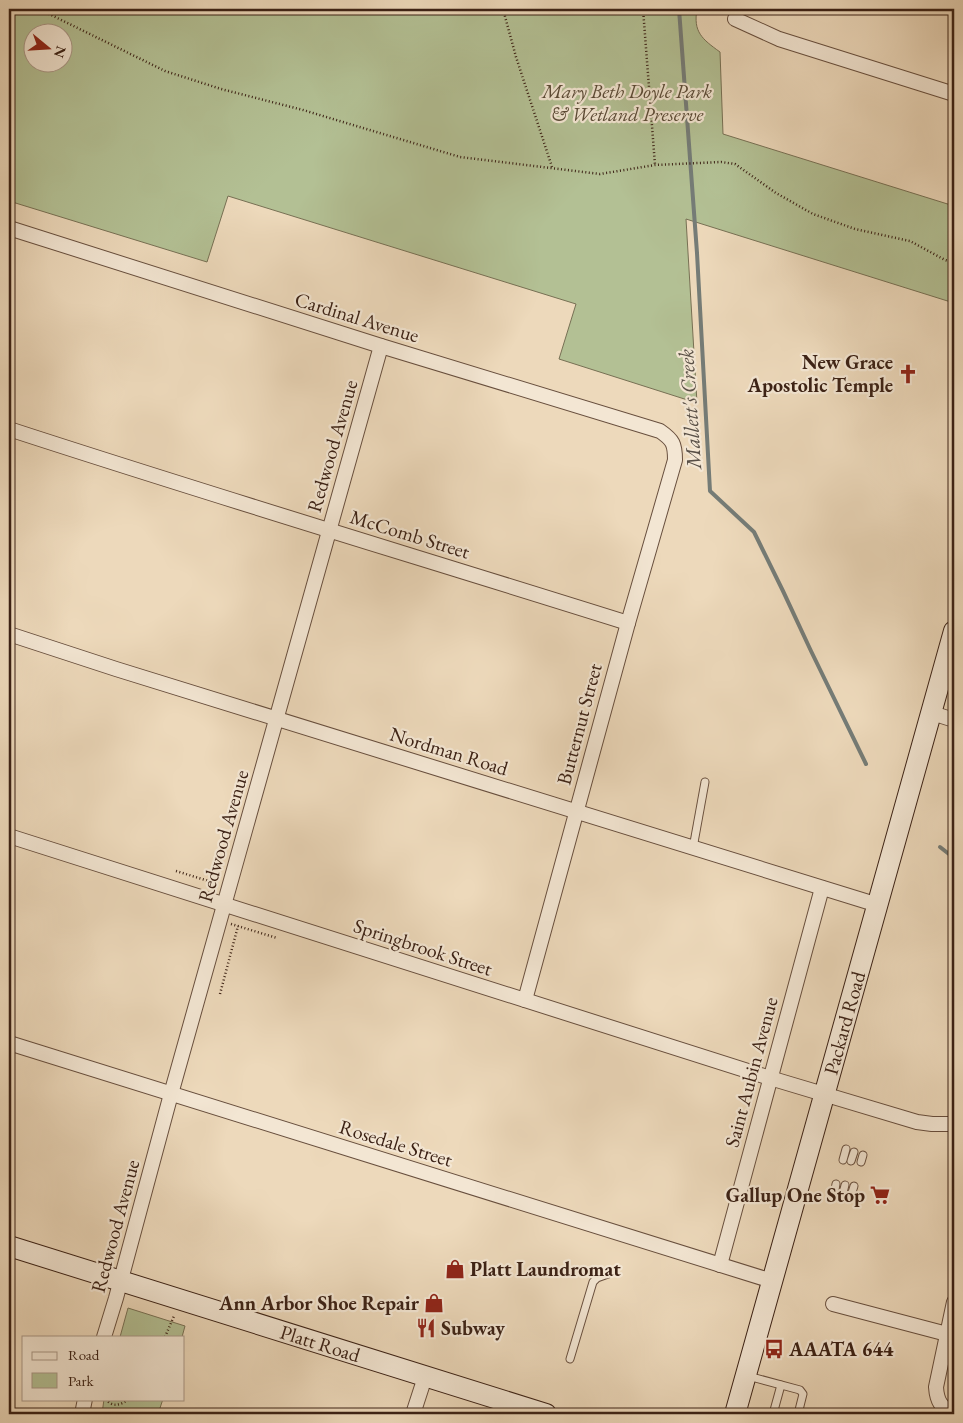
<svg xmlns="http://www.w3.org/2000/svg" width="963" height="1423" font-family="'EB Garamond',serif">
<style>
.green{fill:#b3c094;stroke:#777054;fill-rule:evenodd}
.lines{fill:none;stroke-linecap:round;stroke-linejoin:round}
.stream{stroke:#757c77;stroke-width:4}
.service-casing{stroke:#684f3e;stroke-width:9}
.minor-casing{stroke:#684f3e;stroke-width:16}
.secondary-casing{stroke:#3b2115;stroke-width:22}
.path{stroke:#3b2115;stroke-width:2.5;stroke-dasharray:1 2.5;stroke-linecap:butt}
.service{stroke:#f3e6d3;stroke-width:7}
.minor{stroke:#f3e6d3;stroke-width:14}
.secondary{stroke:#f3e6d3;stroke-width:20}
.labels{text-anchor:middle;stroke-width:4.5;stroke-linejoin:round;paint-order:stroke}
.park-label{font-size:20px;font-style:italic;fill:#594935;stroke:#f3e6d3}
.street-label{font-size:20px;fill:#3b2115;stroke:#f3e6d3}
.poi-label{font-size:20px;font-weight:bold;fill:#3b2115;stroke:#f3e6d3;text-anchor:end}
.water-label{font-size:21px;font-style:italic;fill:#584f46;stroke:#f3e6d3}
</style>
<rect width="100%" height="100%" fill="#edd9bb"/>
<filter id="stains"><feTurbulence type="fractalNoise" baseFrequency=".004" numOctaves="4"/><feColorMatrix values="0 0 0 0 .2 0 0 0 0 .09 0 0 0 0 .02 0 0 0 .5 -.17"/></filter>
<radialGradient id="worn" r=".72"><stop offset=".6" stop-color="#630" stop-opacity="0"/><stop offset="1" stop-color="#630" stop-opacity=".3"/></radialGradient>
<g class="green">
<path d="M9,9H697C693,32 702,39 720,52L723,134L954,206V303L686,219L697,403L559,359L576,304L228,196L207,262L9,201ZM32,32H62V62H32Z"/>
<path d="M128,1308L185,1326L182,1337H120Z"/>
<path d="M104,1399H163L158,1414H102Z"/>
</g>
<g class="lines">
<g class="stream">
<path d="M679,9L697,253L710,491L754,532L783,591L811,651L866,764"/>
<path d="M940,847L954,858"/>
</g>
<defs>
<g id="service">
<path d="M693,848L705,782"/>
<path d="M843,1160L846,1149"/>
<path d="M851,1161L854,1152"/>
<path d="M861,1162L863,1155"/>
<path d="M834,1195L836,1184"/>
<path d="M842,1197L845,1185"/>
<path d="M850,1199L854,1186"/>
<path d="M570,1359L593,1282L597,1278L608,1274"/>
<path d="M748,1376L800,1390L803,1394L798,1414"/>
<path d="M773,1414L781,1385"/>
</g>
<g id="minor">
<path d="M735,19L779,39L954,94"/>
<path d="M9,228L381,346L660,431C673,440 675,444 675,460L628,623L525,1000"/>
<path d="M9,429C214,496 421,558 628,623"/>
<path d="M9,634L116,669L878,905"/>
<path d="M932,713L954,720"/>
<path d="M9,836L770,1078L917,1122L932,1124H954"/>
<path d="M9,1043L772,1281"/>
<path d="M720,1265L822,888"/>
<path d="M954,1302L936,1387C937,1402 941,1407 954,1414"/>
<path d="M833,1304L947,1334"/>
<path d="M104,1337L116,1298L171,1094L381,346"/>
<path d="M82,1414L85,1399"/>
<path d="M413,1414L425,1377"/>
</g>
<g id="secondary">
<path id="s1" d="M9,1246L546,1414"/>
<path id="s2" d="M735,1414L954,631"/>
</g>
</defs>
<use href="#service" class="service-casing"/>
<use href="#minor" class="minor-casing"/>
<use href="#secondary" class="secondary-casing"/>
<g class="path">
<path d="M39,9L165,71L221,89L303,110L460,157L600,174L655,165L721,162L735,164L776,193L813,214L855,229L910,241L945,260L954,263"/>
<path d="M503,9L516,57L552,167"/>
<path d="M643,9L655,165"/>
<path d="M716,9L724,13"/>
<path d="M176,871L215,883L216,881"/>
<path d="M231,924L277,938"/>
<path d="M220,994L238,926"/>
<path d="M165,1337L174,1316"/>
<path d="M772,1352L779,1354"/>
<path d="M106,1399C112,1408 121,1405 129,1399"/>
</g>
<use href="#service" class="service"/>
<use href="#minor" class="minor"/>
<use href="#secondary" class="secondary"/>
</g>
<defs>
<symbol id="church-bare" viewBox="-9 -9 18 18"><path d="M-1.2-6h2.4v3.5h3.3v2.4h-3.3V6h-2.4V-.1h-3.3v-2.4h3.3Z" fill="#8f2418" stroke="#f3e6d3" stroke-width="2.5" paint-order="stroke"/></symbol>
<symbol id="supermarket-bare" viewBox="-9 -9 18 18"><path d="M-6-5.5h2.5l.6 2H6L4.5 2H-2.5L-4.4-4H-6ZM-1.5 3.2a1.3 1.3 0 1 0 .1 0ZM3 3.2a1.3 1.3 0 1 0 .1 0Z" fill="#8f2418" stroke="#f3e6d3" stroke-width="2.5" paint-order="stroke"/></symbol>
<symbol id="shop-bare" viewBox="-9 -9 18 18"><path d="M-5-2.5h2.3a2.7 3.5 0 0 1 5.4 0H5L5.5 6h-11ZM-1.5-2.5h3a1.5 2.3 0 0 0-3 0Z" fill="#8f2418" stroke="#f3e6d3" stroke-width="2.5" paint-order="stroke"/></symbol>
<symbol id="restaurant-bare" viewBox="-9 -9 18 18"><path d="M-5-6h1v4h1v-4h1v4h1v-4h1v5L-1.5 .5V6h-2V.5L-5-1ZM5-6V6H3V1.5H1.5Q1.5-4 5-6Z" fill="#8f2418" stroke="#f3e6d3" stroke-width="2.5" paint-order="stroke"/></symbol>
<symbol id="bus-bare" viewBox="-9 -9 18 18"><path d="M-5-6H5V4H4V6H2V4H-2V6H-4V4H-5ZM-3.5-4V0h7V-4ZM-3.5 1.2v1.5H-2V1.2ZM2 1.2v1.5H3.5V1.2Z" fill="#8f2418" stroke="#f3e6d3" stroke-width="2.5" paint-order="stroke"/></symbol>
</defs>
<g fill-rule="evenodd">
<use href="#church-bare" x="894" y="360" width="28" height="28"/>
<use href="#supermarket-bare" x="866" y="1181" width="28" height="28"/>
<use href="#shop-bare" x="441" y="1255" width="28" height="28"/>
<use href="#shop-bare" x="420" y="1289" width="28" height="28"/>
<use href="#restaurant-bare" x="412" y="1314" width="28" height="28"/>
<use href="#bus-bare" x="760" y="1335" width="28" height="28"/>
</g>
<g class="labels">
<g class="park-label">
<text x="627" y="98">Mary Beth Doyle Park<tspan x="627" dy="23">&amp; Wetland Preserve</tspan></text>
</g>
<g class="street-label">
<text transform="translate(357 317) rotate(17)" y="7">Cardinal Avenue</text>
<text transform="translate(332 446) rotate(-74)" y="7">Redwood Avenue</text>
<text transform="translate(410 534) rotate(17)" y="7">McComb Street</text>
<text transform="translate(579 724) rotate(-75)" y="7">Butternut Street</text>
<text transform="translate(449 751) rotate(17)" y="7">Nordman Road</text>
<text transform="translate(223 836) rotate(-74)" y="7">Redwood Avenue</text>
<text transform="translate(423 947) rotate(18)" y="7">Springbrook Street</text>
<text dy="7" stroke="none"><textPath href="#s2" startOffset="406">Packard Road</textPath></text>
<text transform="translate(751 1072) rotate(-75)" y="7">Saint Aubin Avenue</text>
<text transform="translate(396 1143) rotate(17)" y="7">Rosedale Street</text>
<text transform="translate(115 1226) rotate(-75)" y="7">Redwood Avenue</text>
<text dy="7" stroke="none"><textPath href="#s1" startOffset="326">Platt Road</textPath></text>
</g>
<g class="poi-label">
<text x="893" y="369">New Grace<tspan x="893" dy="23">Apostolic Temple</tspan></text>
<text x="865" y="1202">Gallup One Stop</text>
<text x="470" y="1276" text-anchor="start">Platt Laundromat</text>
<text x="419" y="1310">Ann Arbor Shoe Repair</text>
<text x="441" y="1335" text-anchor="start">Subway</text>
<text x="789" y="1356" text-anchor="start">AAATA 644</text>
</g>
<g class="water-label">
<text transform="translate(690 409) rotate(-94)" y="7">Mallett's Creek</text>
</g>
</g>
<rect width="963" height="1423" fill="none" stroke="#edd9bb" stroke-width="30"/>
<rect x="10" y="10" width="943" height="1403" fill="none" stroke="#3b2115" stroke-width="2.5"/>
<rect x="15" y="15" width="933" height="1393" fill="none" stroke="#3b2115"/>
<rect x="22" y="1336" width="162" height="65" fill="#f3e6d3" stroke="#a99787"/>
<rect x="32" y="1352" width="25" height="8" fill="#f3e6d3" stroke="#a99787"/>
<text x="68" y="1360" font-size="15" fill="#3b2115">Road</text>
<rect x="32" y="1373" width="25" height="15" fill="#b3c094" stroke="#a99787"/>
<text x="68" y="1386" font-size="15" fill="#3b2115">Park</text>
<g transform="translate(48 48) rotate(108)"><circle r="24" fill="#f3e6d3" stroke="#a99787"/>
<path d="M0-4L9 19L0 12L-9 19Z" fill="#8f2418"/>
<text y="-8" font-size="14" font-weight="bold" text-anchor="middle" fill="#3b2115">N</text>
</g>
<rect width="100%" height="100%" filter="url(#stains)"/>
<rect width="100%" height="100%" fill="url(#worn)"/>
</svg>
